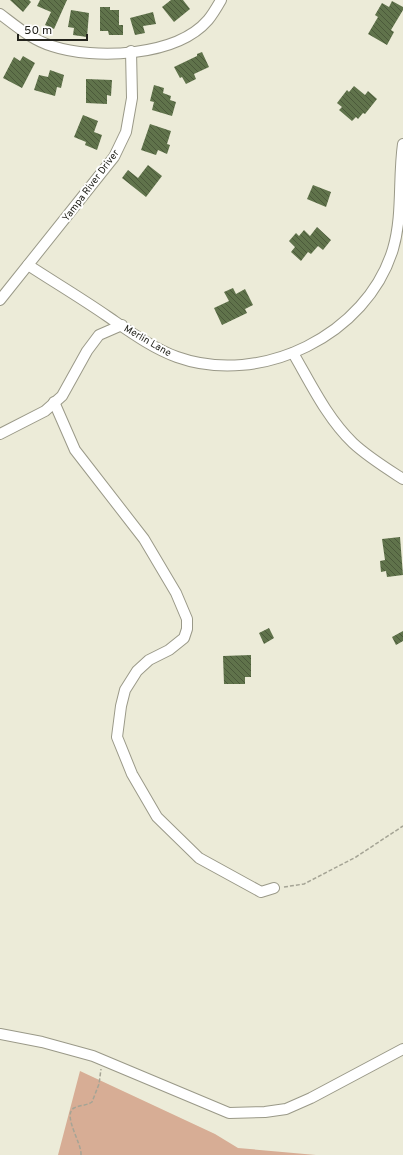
<svg xmlns="http://www.w3.org/2000/svg" width="403" height="1155" font-family="Overpass,sans-serif">
<style>
.green{fill:#d7ad95}
.building{fill:url(#building-back-hatch)}
.lines{fill:none;stroke-linecap:round;stroke-linejoin:round}
.minor-casing{stroke:#9a9988;stroke-width:12}
.path{stroke:#a5a495;stroke-width:1.5;stroke-dasharray:4 2;stroke-linecap:butt}
.minor{stroke:#fff;stroke-width:10}
.labels{text-anchor:middle;stroke-width:4;stroke-linejoin:round;paint-order:stroke}
.street-label{font-size:10px;fill:#24241d;stroke:#fff}
</style>
<defs>
<pattern id="building-back-hatch" width="6" height="6" patternUnits="userSpaceOnUse"><rect width="6" height="6" fill="#60734b"/><path d="M-1 5l2 2M0 0l6 6M5-1l2 2" fill="none" stroke="#4b593a"/></pattern>
</defs>
<rect width="100%" height="100%" fill="#ecebd8"/>
<path class="green" d="M80,1071L215,1134L238,1148L316,1155H58Z"/>
<g class="building">
<path d="M10,0H29L31,2L23,12Z"/>
<path d="M40,0H67L54,29L45,25L51,12L37,6Z"/>
<path d="M171,0H183L190,9L174,22L162,7Z"/>
<path d="M392,1L403,7V10L391,30L394,32L387,45L368,34L378,17L375,15L382,3L389,7Z"/>
<path d="M100,7H110V10H119V25H123V35H109L108,31H100Z"/>
<path d="M71,10L89,13L87,37L73,35L74,28L68,27Z"/>
<path d="M153,12L156,24L143,26L145,33L135,35L130,18Z"/>
<path d="M202,52L209,67L194,74L196,79L186,84L182,77L180,78L174,67L197,56V54Z"/>
<path d="M23,56L35,63L22,88L3,78L14,57L20,61Z"/>
<path d="M50,70L64,75L61,88L57,87L55,96L34,90L39,75L48,77Z"/>
<path d="M86,79L112,80L111,96L107,95V104L86,103Z"/>
<path d="M154,85L164,88L163,93L171,96L170,100L176,102L172,116L152,110L154,102L150,101Z"/>
<path d="M354,86L365,95L368,91L377,99L365,114L363,113L358,119L356,117L352,121L339,110L342,107L337,103L347,90L349,92Z"/>
<path d="M83,115L98,121L94,132L102,135L97,150L85,145L86,142L74,137Z"/>
<path d="M150,124L171,131L167,144L170,145L167,154L158,150L156,155L141,150Z"/>
<path d="M148,165L162,176L146,197L122,178L128,170L138,178Z"/>
<path d="M313,185L331,192L326,207L307,199Z"/>
<path d="M317,227L331,240L323,250L318,246L311,254L308,252L301,261L291,252L295,247L289,241L296,233L299,236L304,230L310,236Z"/>
<path d="M233,288L236,294L245,289L253,305L245,309L247,313L222,325L214,308L229,301L224,292Z"/>
<path d="M400,537L403,575L387,577L386,571L381,572L380,561L385,560L382,539Z"/>
<path d="M269,628L274,638L264,644L259,633Z"/>
<path d="M403,631V641L396,645L392,637Z"/>
<path d="M251,655V677H245V684H224L223,656Z"/>
</g>
<g class="lines">
<defs>
<g id="minor">
<path d="M0,14C16,26 32,40 52,46C94,60 176,57 208,20C213,14 217,7 221,0"/>
<path d="M28,265C54,282 81,298 107,316C129,331 152,348 177,357C261,387 367,335 393,249C403,215 398,179 403,144"/>
<path d="M0,300L114,157L126,132L132,98L131,51"/>
<path d="M293,353C311,384 327,418 353,443C368,457 386,468 403,479"/>
<path d="M54,402L75,450L144,539L176,593L187,619V629L184,638L169,650L149,660L137,671L125,690L121,706L117,737L132,774L157,817L199,858L261,892L274,888"/>
<path d="M0,434L45,411L62,396L87,351L99,335L122,325"/>
<path d="M0,1034L42,1042L93,1056L229,1113L265,1112L286,1109L311,1098L403,1049"/>
</g>
</defs>
<use href="#minor" class="minor-casing"/>
<g class="path">
<path d="M284,887L304,884L356,857L403,826"/>
<path d="M81,1155C82,1143 62,1115 74,1108C79,1105 86,1106 92,1102L99,1084L101,1069"/>
</g>
<use href="#minor" class="minor"/>
</g>
<g class="labels">
<g class="street-label">
<text transform="translate(90 185) rotate(-53)" y="4">Yampa River Driver</text>
<text transform="translate(148 340) rotate(30)" y="4">Merlin Lane</text>
</g>
</g>
<path d="M18 34v6h69v-6" fill="none" stroke="#24241d" stroke-width="2"/>
<text x="24" y="34" font-size="12" fill="#24241d" stroke="#ffffff" stroke-width="3" paint-order="stroke">50 m</text>
</svg>
